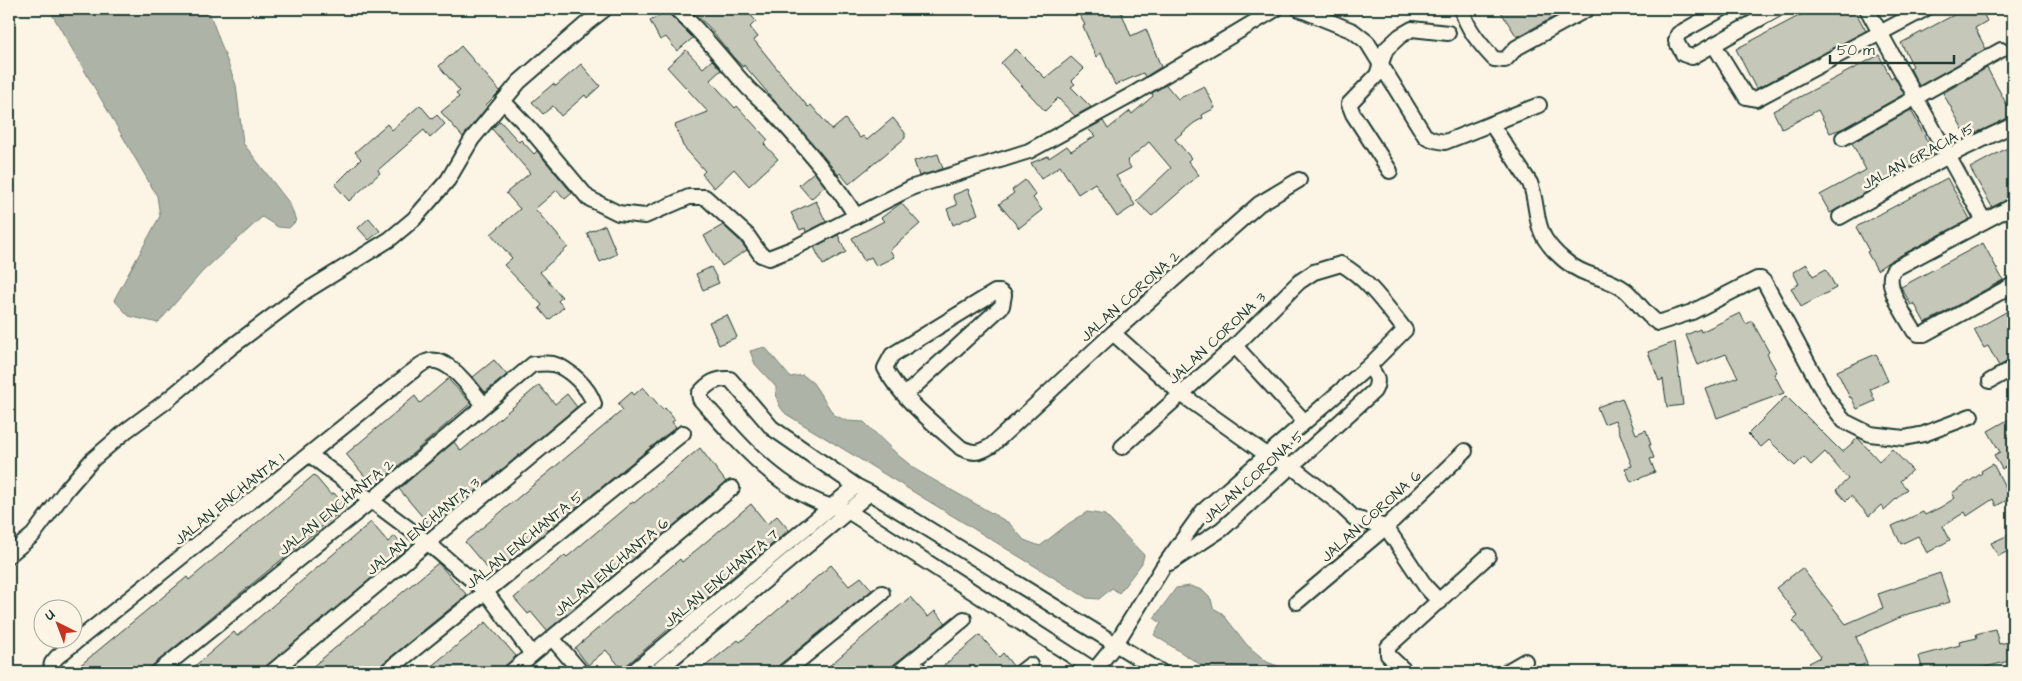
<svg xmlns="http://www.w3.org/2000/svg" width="2022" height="681" font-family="'Architects Daughter',sans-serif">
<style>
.water{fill:#aeb3a7;stroke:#758479}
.building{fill:#c5c7b9;stroke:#1f3d34}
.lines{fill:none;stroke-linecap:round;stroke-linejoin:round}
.street-casing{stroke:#1f3d34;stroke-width:18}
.street{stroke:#fcf5e5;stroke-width:14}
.labels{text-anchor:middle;stroke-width:5;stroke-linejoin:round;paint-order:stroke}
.street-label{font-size:15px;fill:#1f3d34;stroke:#fcf5e5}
</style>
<rect width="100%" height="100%" fill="#fcf5e5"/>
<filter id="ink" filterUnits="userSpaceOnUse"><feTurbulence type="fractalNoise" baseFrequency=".02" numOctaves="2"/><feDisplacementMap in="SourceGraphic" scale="10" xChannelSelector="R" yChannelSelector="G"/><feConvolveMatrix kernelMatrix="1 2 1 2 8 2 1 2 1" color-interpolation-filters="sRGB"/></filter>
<g filter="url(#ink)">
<g class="water">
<path d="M49,9H208L236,85L243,143L290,204L296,221L289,228L278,227L262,217L202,272L158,323L129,316L114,300L160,216L157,196Z"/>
<path d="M765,347L790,377L803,375L813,383L834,415L847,421L864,422L899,456L918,471L1009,523L1024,540L1040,546L1068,524L1087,512L1105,515L1144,555L1142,563L1119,593L1112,588L1099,599L1087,598L786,414C778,406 776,399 776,387L755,364L750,351Z"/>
<path d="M1190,586L1202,590L1211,599L1213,608L1222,613L1247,645L1267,662L1293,672H1212L1154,635L1161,623L1154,618L1176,588Z"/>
</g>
<g class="building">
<path d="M689,9H745L756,21L750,27L758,37L754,40L808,107L811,105L832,130L845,119L860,138L863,136L867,140L893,118L905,133V138L849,184L840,173L838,175L744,65L743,67L734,58L708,26Z"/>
<path d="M1076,9H1120L1131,36L1146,29L1161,67L1145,77L1143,73L1115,85L1101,53L1096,57L1083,26L1085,25Z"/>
<path d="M1499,9H1569L1517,37Z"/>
<path d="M1812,9H1854L1866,31L1756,89L1736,49Z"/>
<path d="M1965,9H1981L1987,21L1975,28L1986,49L1919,86L1910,68L1913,66L1901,43Z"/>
<path d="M668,10L670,15L693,38L677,51L666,37L660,40L650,21Z"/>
<path d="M461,46L500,91L486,105L487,107L463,137L441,112L459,97L456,94L460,91L439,66Z"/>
<path d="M1016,49L1045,78L1071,57L1084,69L1072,81L1075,84L1071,87L1091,107L1075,116L1058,98L1045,111L1001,63Z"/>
<path d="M686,50L703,68L712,60L715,63L721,70L710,80L735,108L737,106L768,140L764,144L778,159L749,186L734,169L714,188L702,174L705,171L683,146L675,125L708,112L667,67Z"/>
<path d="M1879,55L1891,78L1894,76L1904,94L1844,128L1830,133L1818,110L1782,129L1773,111Z"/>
<path d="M581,64L600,86L587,98L585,95L561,116L553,106L543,114L532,102L553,84L556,86Z"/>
<path d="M1987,68L2013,116L1967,137L1943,93Z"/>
<path d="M1166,85L1178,99L1204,86L1215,108L1202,115L1203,118L1194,123L1175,139L1191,158L1188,161L1199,175L1152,216L1136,201L1171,168L1149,142L1127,161L1131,168L1116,176L1135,205L1117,217L1095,183L1078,194L1060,166L1041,179L1031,163L1048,156L1049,158L1067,146L1071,151L1095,136L1088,129L1103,121L1108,129L1130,111L1132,114L1153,96L1152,93Z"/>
<path d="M420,105L432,119L437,115L445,124L430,138L424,130L378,170L380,173L349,201L335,185L361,159L355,152L387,124L392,130Z"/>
<path d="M1911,110L1934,154L1830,213L1820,195L1866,170L1852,143Z"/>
<path d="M500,121L519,142L521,140L534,154L537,151L572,193L565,199L557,190L535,209L568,247L540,272L562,297L558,301L564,307L549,320L539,308L542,305L504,265L512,258L491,234L520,209L506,193L530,173L492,129Z"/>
<path d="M2013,145V197L1992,207L1970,168Z"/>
<path d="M938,154L943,169L919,176L914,161Z"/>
<path d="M814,172L825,186L811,199L799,185Z"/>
<path d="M1947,178L1970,219L1890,261L1877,270L1867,252L1869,251L1856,227Z"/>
<path d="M1025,180L1036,195L1033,198L1042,210L1019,228L999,204L1014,193L1012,190Z"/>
<path d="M968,189L978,214L953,225L947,209L957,205L953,195Z"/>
<path d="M816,201L826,222L806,232L805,228L800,230L791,213Z"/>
<path d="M901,203L920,224L890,250L894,257L876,266L871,257L864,261L852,238L884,221L881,218Z"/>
<path d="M369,218L380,231L369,240L358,228Z"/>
<path d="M605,225L617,254L600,262L587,233Z"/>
<path d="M723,225L740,241L747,250L722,266L704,236Z"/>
<path d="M838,235L846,252L823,265L814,247Z"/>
<path d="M1983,243L2003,280L1925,323L1914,303L1911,305L1901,287Z"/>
<path d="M1807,264L1813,276L1826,269L1836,288L1801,307L1791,288L1799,284L1793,272Z"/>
<path d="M711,267L719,283L703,290L696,274Z"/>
<path d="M2013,308V359L1999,366L1988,346L1984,348L1974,330Z"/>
<path d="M1740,313L1746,324L1752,321L1769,352L1767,354L1777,372L1774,374L1784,393L1717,418L1706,389L1738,377L1726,354L1698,365L1686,335L1700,329L1701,332Z"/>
<path d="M727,315L737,337L719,345L709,322Z"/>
<path d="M1675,342L1683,405L1667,407L1663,379L1659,381L1648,352Z"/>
<path d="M1876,354L1888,381L1870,389L1875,401L1857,409L1851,397L1850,398L1837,371Z"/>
<path d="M494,360L507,375L485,392L473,377Z"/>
<path d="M448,379L471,403L374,487L346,454L415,396L420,403Z"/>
<path d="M539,385L555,404L567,394L577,407L432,528L399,489L454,442L461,451Z"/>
<path d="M643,387L663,410L665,408L675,420L672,422L676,427L493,575L465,542L623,410L618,404L632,392L634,395Z"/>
<path d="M1786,396L1842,452L1858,438L1879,461L1892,449L1912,470L1900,481L1907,489L1884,510L1881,505L1869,516L1851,496L1846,501L1836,490L1848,479L1825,452L1811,465L1804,457L1795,466L1769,440L1761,447L1748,434Z"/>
<path d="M1622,398L1636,434L1646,430L1651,445H1649L1654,458L1650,459L1655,472L1631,482L1625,468L1632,466L1615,420L1604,424L1597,407Z"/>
<path d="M2013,417V478L2007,466L2002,469L1994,455L2000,452L1988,431Z"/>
<path d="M700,448L726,482L547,631L531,612L528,614L514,598L565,555L567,557L632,502L634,503Z"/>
<path d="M1993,464L2011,498L1996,506L1993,499L1967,516L1965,512L1943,526L1950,540L1927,553L1918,536L1901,544L1892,526L1923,512L1925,515L1941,507L1955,498L1952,493L1982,473L1981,471Z"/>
<path d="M314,475L331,495L334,493L346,507L153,665L147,672H72L187,577L189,580Z"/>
<path d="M751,504L767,524L777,516L789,530L698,606L697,605L622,669L606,650L588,665L575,648L680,559L682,562Z"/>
<path d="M371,522L388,542L395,536L406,549L260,672H188L234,632L237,636Z"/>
<path d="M2013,533V549L1998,556L1991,543Z"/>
<path d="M438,563L467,595L381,665L377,672H306Z"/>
<path d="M831,565L849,586L861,577L872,590L779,665L776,672H698L738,640L740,642Z"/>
<path d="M1802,568L1846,624L1883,608L1878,594L1940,573L1950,602L1908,614L1856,637L1867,663L1847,672H1813L1809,663L1821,657L1793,621L1798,616L1776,588Z"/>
<path d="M910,597L928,617L935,611L946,623L893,665L890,672H822Z"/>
<path d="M486,622L516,656L499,672H424Z"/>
<path d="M1995,629L1999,644L2013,641V660L1966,672H1923L1919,656L1960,645L1959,642L1977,638L1976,634Z"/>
<path d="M980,635L999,657L1003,653L1014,667L1012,672H936Z"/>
</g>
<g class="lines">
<defs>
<g id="street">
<path d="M676,9C703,32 724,62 748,88C756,96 765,103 773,112C803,144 832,178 856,216L913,187L1029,151L1130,96L1276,9"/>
<path d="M1299,9L1353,31L1367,42L1425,136L1434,140L1445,142L1539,105"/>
<path d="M1462,9C1466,28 1481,45 1494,59L1505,60L1516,48L1587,9"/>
<path d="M1722,9L1678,34L1676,41L1683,54L1692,57L1777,9"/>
<path d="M1867,9L1984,221"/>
<path d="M1714,45L1746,97L1756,99L1925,9"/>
<path d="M503,101L530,129L588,198L618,213L645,216L689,197H705L747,235L761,255L769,258L792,249L856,216"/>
<path d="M1492,125L1530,183C1537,200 1535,223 1545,239C1554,253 1570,267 1586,273C1599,278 1613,281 1625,290C1637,300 1644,314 1658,323L1692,312L1757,279H1761L1765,283L1826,397L1844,421L1870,434L1904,438L1924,434L1971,416"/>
<path d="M1843,138L2001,50"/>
<path d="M1390,171L1353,114L1349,104L1377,75L1386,49L1400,36L1412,29L1448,33"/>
<path d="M2013,206L1894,269C1882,284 1906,317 1914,331L1918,334H1924L2013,285"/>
<path d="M1840,217L1948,156L2013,125"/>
<path d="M1113,333L1181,394L1267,455L1291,466L1336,501L1354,518L1386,527L1426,587L1440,602"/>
<path d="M1235,346L1304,421"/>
<path d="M1990,381L2013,368"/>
<path d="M905,395L1002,306L1004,295L1000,292H995L892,355L885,368C899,397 937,426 961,448C974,454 979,453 991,446L1113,333L1259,204L1299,180"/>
<path d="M310,455L428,543L486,592L532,654"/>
<path d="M9,555L33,535L67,489L92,460L127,430L165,402L230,348L306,291L390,239L414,219L448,180L472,139L519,82L587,23L605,9"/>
<path d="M1170,563L1222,529L1374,391C1380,380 1376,375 1369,366"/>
<path d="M1297,602L1386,527L1465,451"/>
<path d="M552,638L581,672"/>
<path d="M912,662L921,672"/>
<path d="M1094,671L1115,645L1163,567L1203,511L1369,366L1405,330C1386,306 1368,279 1341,264L1314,272L1299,282L1235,346L1122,447"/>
<path d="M50,672L52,663L57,657L410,373C415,370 420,364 426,362C447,353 472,391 484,405"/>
<path d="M158,672L371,501L533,364C539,364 547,363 553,364C569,368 589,388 594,404L272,672"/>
<path d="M386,672L683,433"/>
<path d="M511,672L732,488"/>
<path d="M633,672L856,486"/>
<path d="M656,672L870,493"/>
<path d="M785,672L882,593"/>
<path d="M899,672L964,619"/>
<path d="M1021,672L1030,665"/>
<path d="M1097,672L848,511C784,499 741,445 700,399L699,394C708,383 716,378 730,379L772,428L856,486L870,493L1161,672"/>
<path d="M1406,672L1388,655V647L1488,556"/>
<path d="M1506,672L1525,661"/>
</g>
</defs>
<use href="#street" class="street-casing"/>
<use href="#street" class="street"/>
</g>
</g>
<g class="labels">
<g class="street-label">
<text transform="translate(1918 156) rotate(-28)" y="5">JALAN GRACIA 15</text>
<text transform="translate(1130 296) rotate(-42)" y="5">JALAN CORONA 2</text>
<text transform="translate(1217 338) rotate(-43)" y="5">JALAN CORONA 3</text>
<text transform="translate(1253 477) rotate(-42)" y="5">JALAN CORONA 5</text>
<text transform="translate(229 499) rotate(-39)" y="5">JALAN ENCHANTA 1</text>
<text transform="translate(336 507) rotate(-39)" y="5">JALAN ENCHANTA 2</text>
<text transform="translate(1371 516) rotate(-42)" y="5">JALAN CORONA 6</text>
<text transform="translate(423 526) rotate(-40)" y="5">JALAN ENCHANTA 3</text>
<text transform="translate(524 540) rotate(-39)" y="5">JALAN ENCHANTA 5</text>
<text transform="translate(611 567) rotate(-40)" y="5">JALAN ENCHANTA 6</text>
<text transform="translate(721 578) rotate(-40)" y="5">JALAN ENCHANTA 7</text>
</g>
</g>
<rect width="2022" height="681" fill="none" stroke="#fcf5e5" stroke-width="30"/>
<rect x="15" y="15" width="1992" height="651" fill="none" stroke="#1f3d34" stroke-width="2" filter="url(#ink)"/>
<g transform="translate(58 624) rotate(318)"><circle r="24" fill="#fcf5e5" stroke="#a4ab9e"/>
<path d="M0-4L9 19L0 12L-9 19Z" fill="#c8321e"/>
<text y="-8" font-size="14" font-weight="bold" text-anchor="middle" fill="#1f3d34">U</text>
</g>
<path d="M1830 55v8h124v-8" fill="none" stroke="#1f3d34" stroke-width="2.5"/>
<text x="1837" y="55" font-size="15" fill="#1f3d34" stroke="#fcf5e5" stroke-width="4" paint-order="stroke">50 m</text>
</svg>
